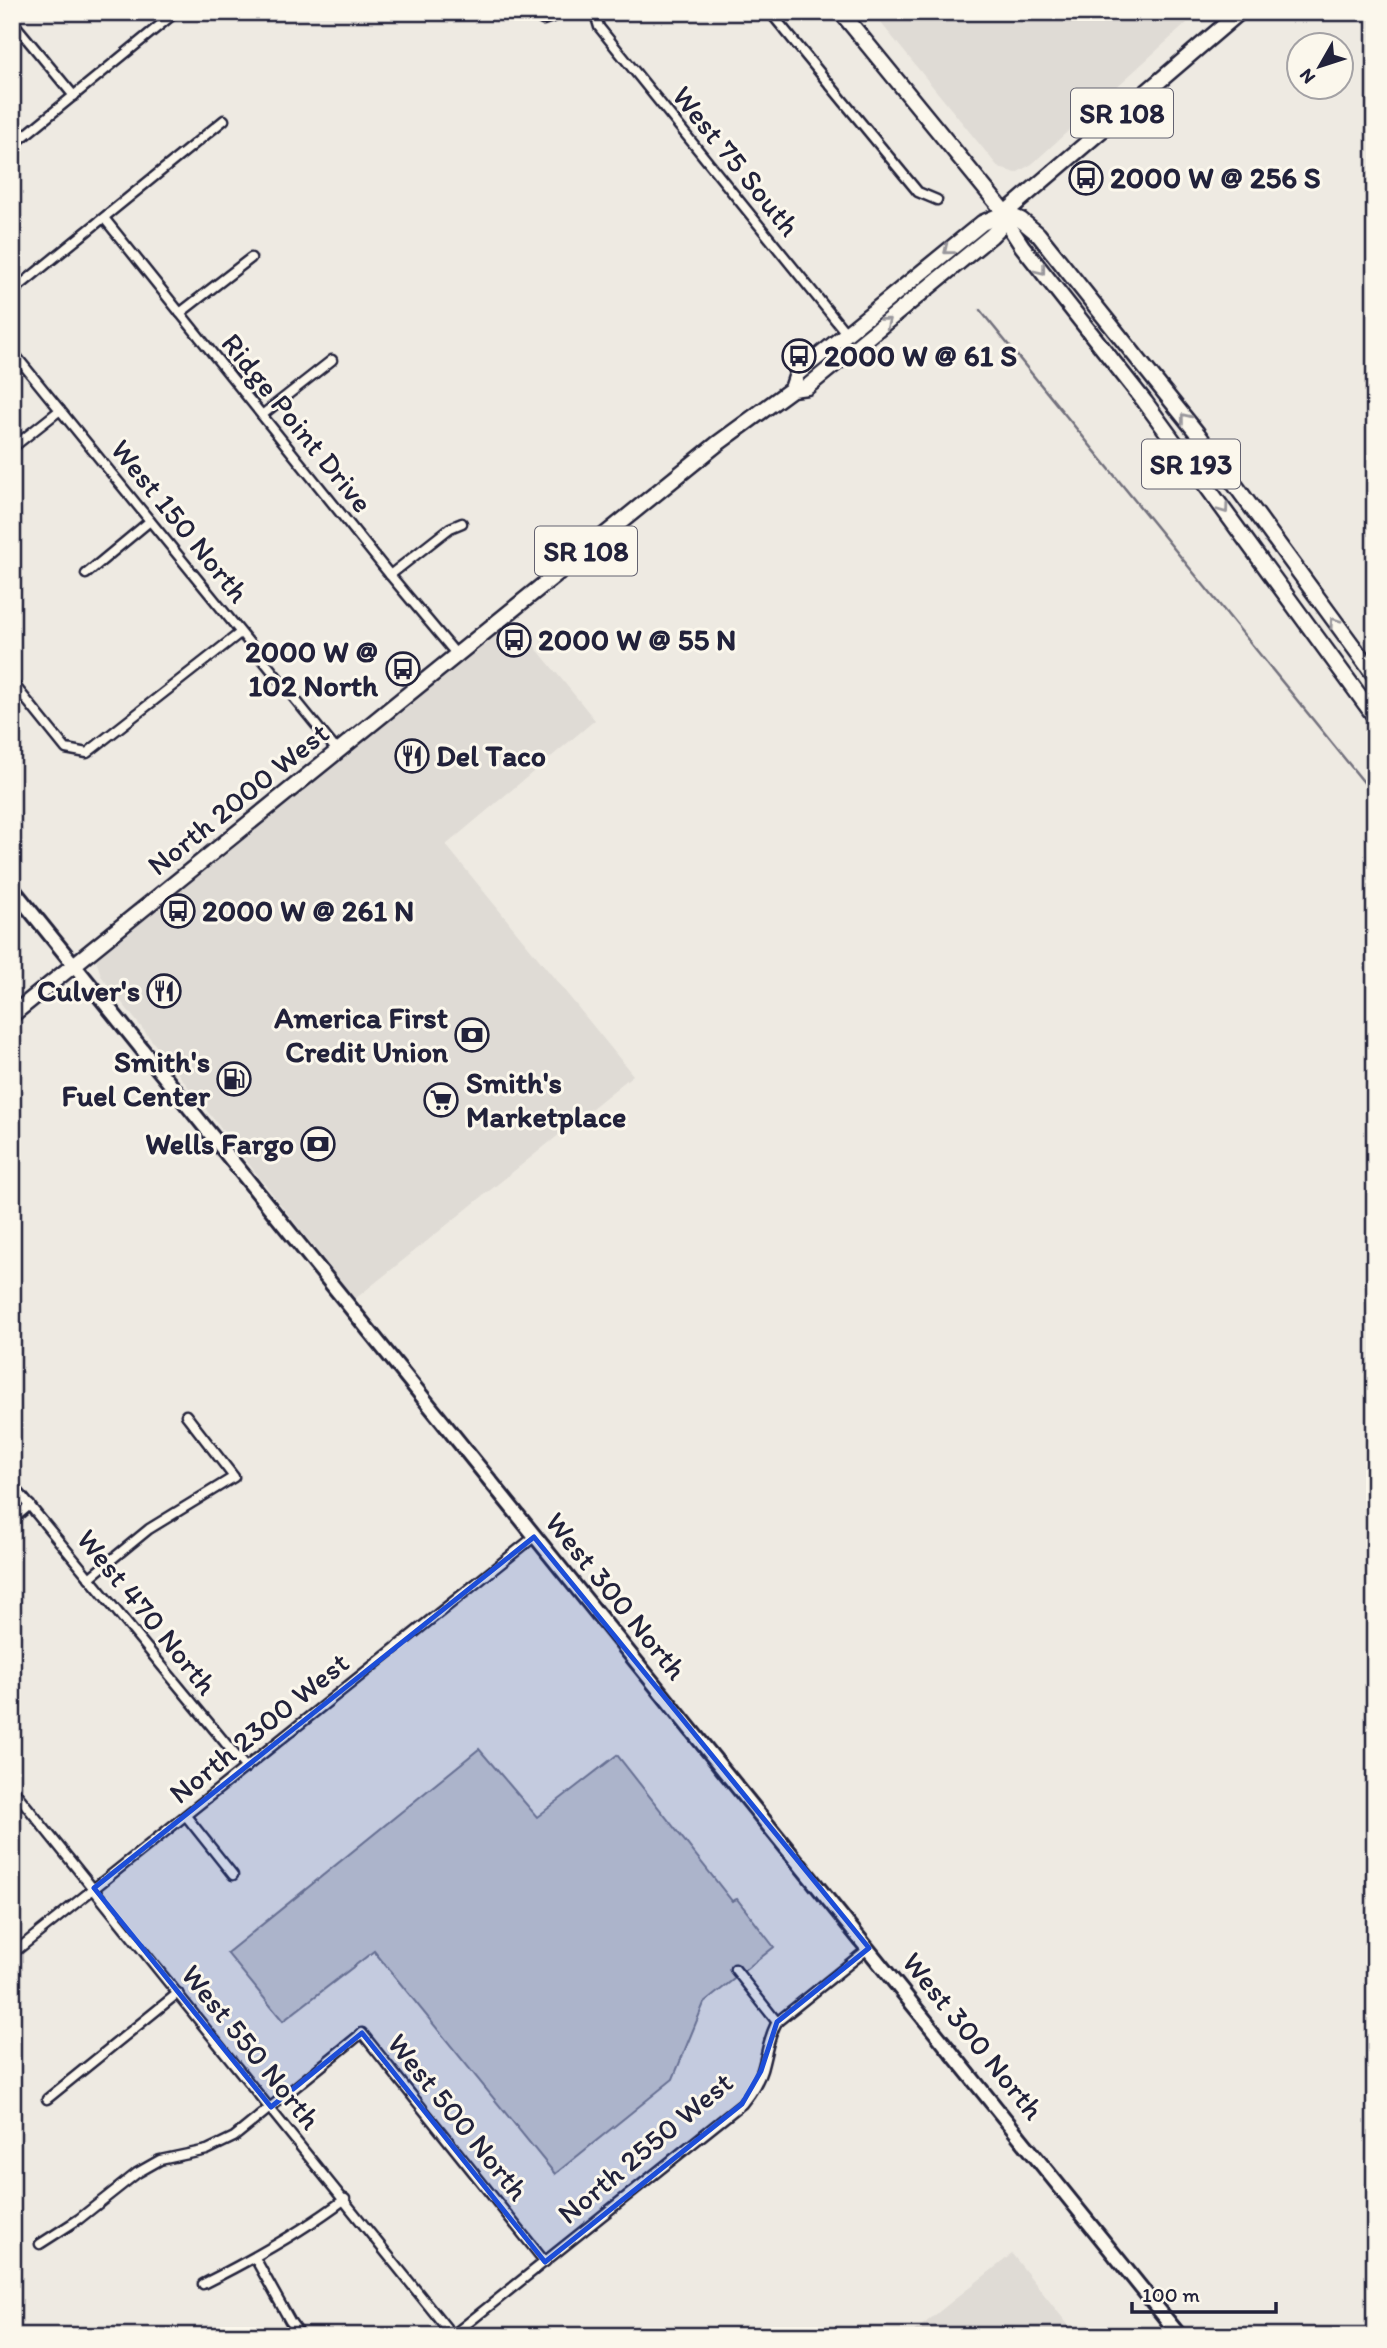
<svg xmlns="http://www.w3.org/2000/svg" width="1387" height="2348" font-family="Itim,sans-serif">
<style>
.built{fill:#dfdbd5}
.green{fill:#d0cdc9;stroke:#797882;stroke-width:2}
.lines{fill:none;stroke-linecap:round;stroke-linejoin:round}
.stream{stroke:#716f7c;stroke-width:2.5}
.minor-casing{stroke:#22223b;stroke-width:13}
.secondary-casing{stroke:#22223b;stroke-width:18}
.primary-casing{stroke:#22223b;stroke-width:19}
.minor{stroke:#fbf7ec;stroke-width:8}
.secondary{stroke:#fbf7ec;stroke-width:12}
.primary{stroke:#fbf7ec;stroke-width:14}
.oneway{stroke:#99979c}
.marked{fill:#1d4ed8;fill-opacity:0.2;stroke:#1d4ed8;stroke-width:5;stroke-linejoin:round}
.labels{text-anchor:middle;stroke-width:6;stroke-linejoin:round;paint-order:stroke}
.shield{fill:#fbf7ec;stroke:#636270;stroke-width:2}
.shield-label{font-size:28px;font-weight:bold;fill:#22223b}
.street-label{font-size:30px;fill:#22223b;stroke:#fbf7ec}
.poi-label{font-size:30px;font-weight:bold;fill:#22223b;stroke:#fbf7ec;text-anchor:start}
</style>
<rect width="100%" height="100%" fill="#eeeae2"/>
<filter id="ink" filterUnits="userSpaceOnUse"><feTurbulence type="fractalNoise" baseFrequency=".0143" numOctaves="2"/><feDisplacementMap in="SourceGraphic" scale="14" xChannelSelector="R" yChannelSelector="G"/><feConvolveMatrix kernelMatrix="1 2 1 2 8 2 1 2 1" color-interpolation-filters="sRGB"/></filter>
<g filter="url(#ink)">
<g class="built">
<path d="M872,12H1199L1032,164L1016,173L999,168Z"/>
<path d="M513,620L595,720L446,845L633,1075L355,1299L101,976L96,959Z"/>
<path d="M1012,2254L1077,2336H909L960,2295Z"/>
</g>
<path class="green" d="M479,1749L537,1817L617,1755L732,1901L737,1899L774,1947L704,2003L673,2079L555,2174L374,1951L283,2021L227,1953Z"/>
<g class="lines">
<path class="stream" d="M980,310L1375,796"/>
<defs>
<g id="minor">
<path d="M529,12L543,20L567,12"/>
<path d="M580,12L595,14"/>
<path d="M770,12L918,192L937,200"/>
<path d="M595,14L599,27L846,333"/>
<path d="M12,21L74,96"/>
<path d="M12,146L176,12"/>
<path d="M104,218L390,575L457,655"/>
<path d="M12,292L224,120"/>
<path d="M180,313L251,258"/>
<path d="M12,351L338,752"/>
<path d="M262,415L332,360"/>
<path d="M12,448L60,410"/>
<path d="M86,574L150,521"/>
<path d="M390,575L450,528L462,523"/>
<path d="M12,682L66,749L87,753L240,633"/>
<path d="M12,1484L246,1768"/>
<path d="M12,1520L30,1505"/>
<path d="M89,1578L149,1529L234,1477L186,1415"/>
<path d="M12,1788L453,2336"/>
<path d="M186,1816L233,1875"/>
<path d="M12,1954L534,1537"/>
<path d="M735,1969L777,2022"/>
<path d="M47,2099L178,1993"/>
<path d="M40,2244L79,2219L137,2173L160,2160L207,2150L234,2137L362,2033L545,2262"/>
<path d="M255,2258L290,2321L301,2336"/>
<path d="M203,2284C253,2259 300,2233 345,2199"/>
<path d="M453,2335L742,2104C750,2094 758,2083 762,2070C767,2053 768,2038 777,2022L869,1948"/>
</g>
<path id="secondary" d="M12,888L1180,2336"/>
<g id="primary">
<path d="M841,12L1005,213L1011,229L1022,246L1145,402L1375,717"/>
<path d="M1005,213L1021,220L1038,234L1197,433L1375,676"/>
<path d="M792,389L797,374L982,223L1005,213L1240,12"/>
<path d="M12,1015L717,444L792,389L807,387L991,236L998,229L1005,213"/>
</g>
</defs>
<use href="#minor" class="minor-casing"/>
<use href="#secondary" class="secondary-casing"/>
<use href="#primary" class="primary-casing"/>
<use href="#minor" class="minor"/>
<use href="#secondary" class="secondary"/>
<use href="#primary" class="primary"/>
</g>
<defs><path id="oneway-chevron" d="M-2-3.5L2.5 0L-2 3.5" fill="none" stroke-width="1.6" stroke-linecap="round" stroke-linejoin="round" transform="scale(1.75)"/></defs>
<g class="oneway">
<use href="#oneway-chevron" transform="translate(948 250) rotate(141)"/>
<use href="#oneway-chevron" transform="translate(1041 270) rotate(52)"/>
<use href="#oneway-chevron" transform="translate(886 322) rotate(-39)"/>
<use href="#oneway-chevron" transform="translate(1185 418) rotate(-129)"/>
<use href="#oneway-chevron" transform="translate(1224 509) rotate(54)"/>
<use href="#oneway-chevron" transform="translate(1334 622) rotate(-126)"/>
</g>
</g>
<path class="marked" d="M534,1537L869,1948L777,2022L761,2071L742,2104L545,2262L362,2033L271,2107L94,1888Z"/>
<defs>
<symbol id="bus-ring" viewBox="-11 -11 22 22"><circle r="9.5" fill="#fbf7ec" stroke="#22223b" stroke-width="1.5"/><path d="M-5-6H5V4H4V6H2V4H-2V6H-4V4H-5ZM-3.5-4V0h7V-4ZM-3.5 1.2v1.5H-2V1.2ZM2 1.2v1.5H3.5V1.2Z" fill="#22223b"/></symbol>
<symbol id="restaurant-ring" viewBox="-11 -11 22 22"><circle r="9.5" fill="#fbf7ec" stroke="#22223b" stroke-width="1.5"/><path d="M-5-6h1v4h1v-4h1v4h1v-4h1v5L-1.5 .5V6h-2V.5L-5-1ZM5-6V6H3V1.5H1.5Q1.5-4 5-6Z" fill="#22223b"/></symbol>
<symbol id="bank-ring" viewBox="-11 -11 22 22"><circle r="9.5" fill="#fbf7ec" stroke="#22223b" stroke-width="1.5"/><path d="M-6-4H6V4H-6ZM0-2.3a2.3 2.3 0 1 0 0 4.6a2.3 2.3 0 1 0 0-4.6Z" fill="#22223b"/></symbol>
<symbol id="fuel-ring" viewBox="-11 -11 22 22"><circle r="9.5" fill="#fbf7ec" stroke="#22223b" stroke-width="1.5"/><path d="M-5.5-6h7V0h2V4h1.3V-2.5L3-4.5l.8-.8L6-3V5H2.5V1h-1V6h-7ZM-4.2-4.7v3.2H.2V-4.7Z" fill="#22223b"/></symbol>
<symbol id="supermarket-ring" viewBox="-11 -11 22 22"><circle r="9.5" fill="#fbf7ec" stroke="#22223b" stroke-width="1.5"/><path d="M-6-5.5h2.5l.6 2H6L4.5 2H-2.5L-4.4-4H-6ZM-1.5 3.2a1.3 1.3 0 1 0 .1 0ZM3 3.2a1.3 1.3 0 1 0 .1 0Z" fill="#22223b"/></symbol>
</defs>
<g fill-rule="evenodd">
<use href="#bus-ring" x="1067" y="159" width="38" height="38"/>
<use href="#bus-ring" x="780" y="337" width="38" height="38"/>
<use href="#bus-ring" x="495" y="621" width="38" height="38"/>
<use href="#bus-ring" x="384" y="650" width="38" height="38"/>
<use href="#restaurant-ring" x="393" y="737" width="38" height="38"/>
<use href="#bus-ring" x="159" y="892" width="38" height="38"/>
<use href="#restaurant-ring" x="145" y="972" width="38" height="38"/>
<use href="#bank-ring" x="453" y="1016" width="38" height="38"/>
<use href="#fuel-ring" x="215" y="1060" width="38" height="38"/>
<use href="#supermarket-ring" x="422" y="1081" width="38" height="38"/>
<use href="#bank-ring" x="299" y="1125" width="38" height="38"/>
</g>
<g class="labels">
<g class="shield">
<rect x="1071" y="88.5" width="102" height="49" rx="5"/>
<rect x="1142" y="439.5" width="98" height="49" rx="5"/>
<rect x="535" y="526.5" width="102" height="49" rx="5"/>
</g>
<g class="shield-label">
<text x="1122" y="123">SR 108</text>
<text x="1191" y="474">SR 193</text>
<text x="586" y="561">SR 108</text>
</g>
<g class="street-label">
<text transform="translate(736 161) rotate(51)" y="10">West 75 South</text>
<text transform="translate(297 423) rotate(51)" y="10">Ridge Point Drive</text>
<text transform="translate(180 521) rotate(51)" y="10">West 150 North</text>
<text transform="translate(238 799) rotate(-39)" y="10">North 2000 West</text>
<text transform="translate(616 1596) rotate(51)" y="10">West 300 North</text>
<text transform="translate(147 1612) rotate(51)" y="10">West 470 North</text>
<text transform="translate(259 1728) rotate(-39)" y="10">North 2300 West</text>
<text transform="translate(973 2036) rotate(51)" y="10">West 300 North</text>
<text transform="translate(251 2047) rotate(51)" y="10">West 550 North</text>
<text transform="translate(458 2117) rotate(51)" y="10">West 500 North</text>
<text transform="translate(645 2148) rotate(-40)" y="10">North 2550 West</text>
</g>
<g class="poi-label">
<text x="1110" y="188">2000 W @ 256 S</text>
<text x="824" y="366">2000 W @ 61 S</text>
<text x="538" y="650">2000 W @ 55 N</text>
<text x="378" y="662" text-anchor="end">2000 W @<tspan x="378" dy="34">102 North</tspan></text>
<text x="436" y="766">Del Taco</text>
<text x="202" y="921">2000 W @ 261 N</text>
<text x="140" y="1001" text-anchor="end">Culver's</text>
<text x="448" y="1028" text-anchor="end">America First<tspan x="448" dy="34">Credit Union</tspan></text>
<text x="210" y="1072" text-anchor="end">Smith's<tspan x="210" dy="34">Fuel Center</tspan></text>
<text x="466" y="1093">Smith's<tspan x="466" dy="34">Marketplace</tspan></text>
<text x="294" y="1154" text-anchor="end">Wells Fargo</text>
</g>
</g>
<rect width="1387" height="2348" fill="none" stroke="#fbf7ec" stroke-width="42"/>
<rect x="21" y="21" width="1345" height="2306" fill="none" stroke="#22223b" stroke-width="2.5" filter="url(#ink)"/>
<g transform="translate(1320 66) rotate(231)"><circle r="33" fill="#fbf7ec" stroke="#a4a2a5" stroke-width="2"/>
<path d="M0-5L12 26L0 18L-12 26Z" fill="#22223b"/>
<text y="-10" font-size="19" font-weight="bold" text-anchor="middle" fill="#22223b">N</text>
</g>
<path d="M1132 2302v10h144v-10" fill="none" stroke="#22223b" stroke-width="3.5"/>
<text x="1142" y="2302" font-size="21" fill="#22223b" stroke="#fbf7ec" stroke-width="5" paint-order="stroke">100 m</text>
</svg>
